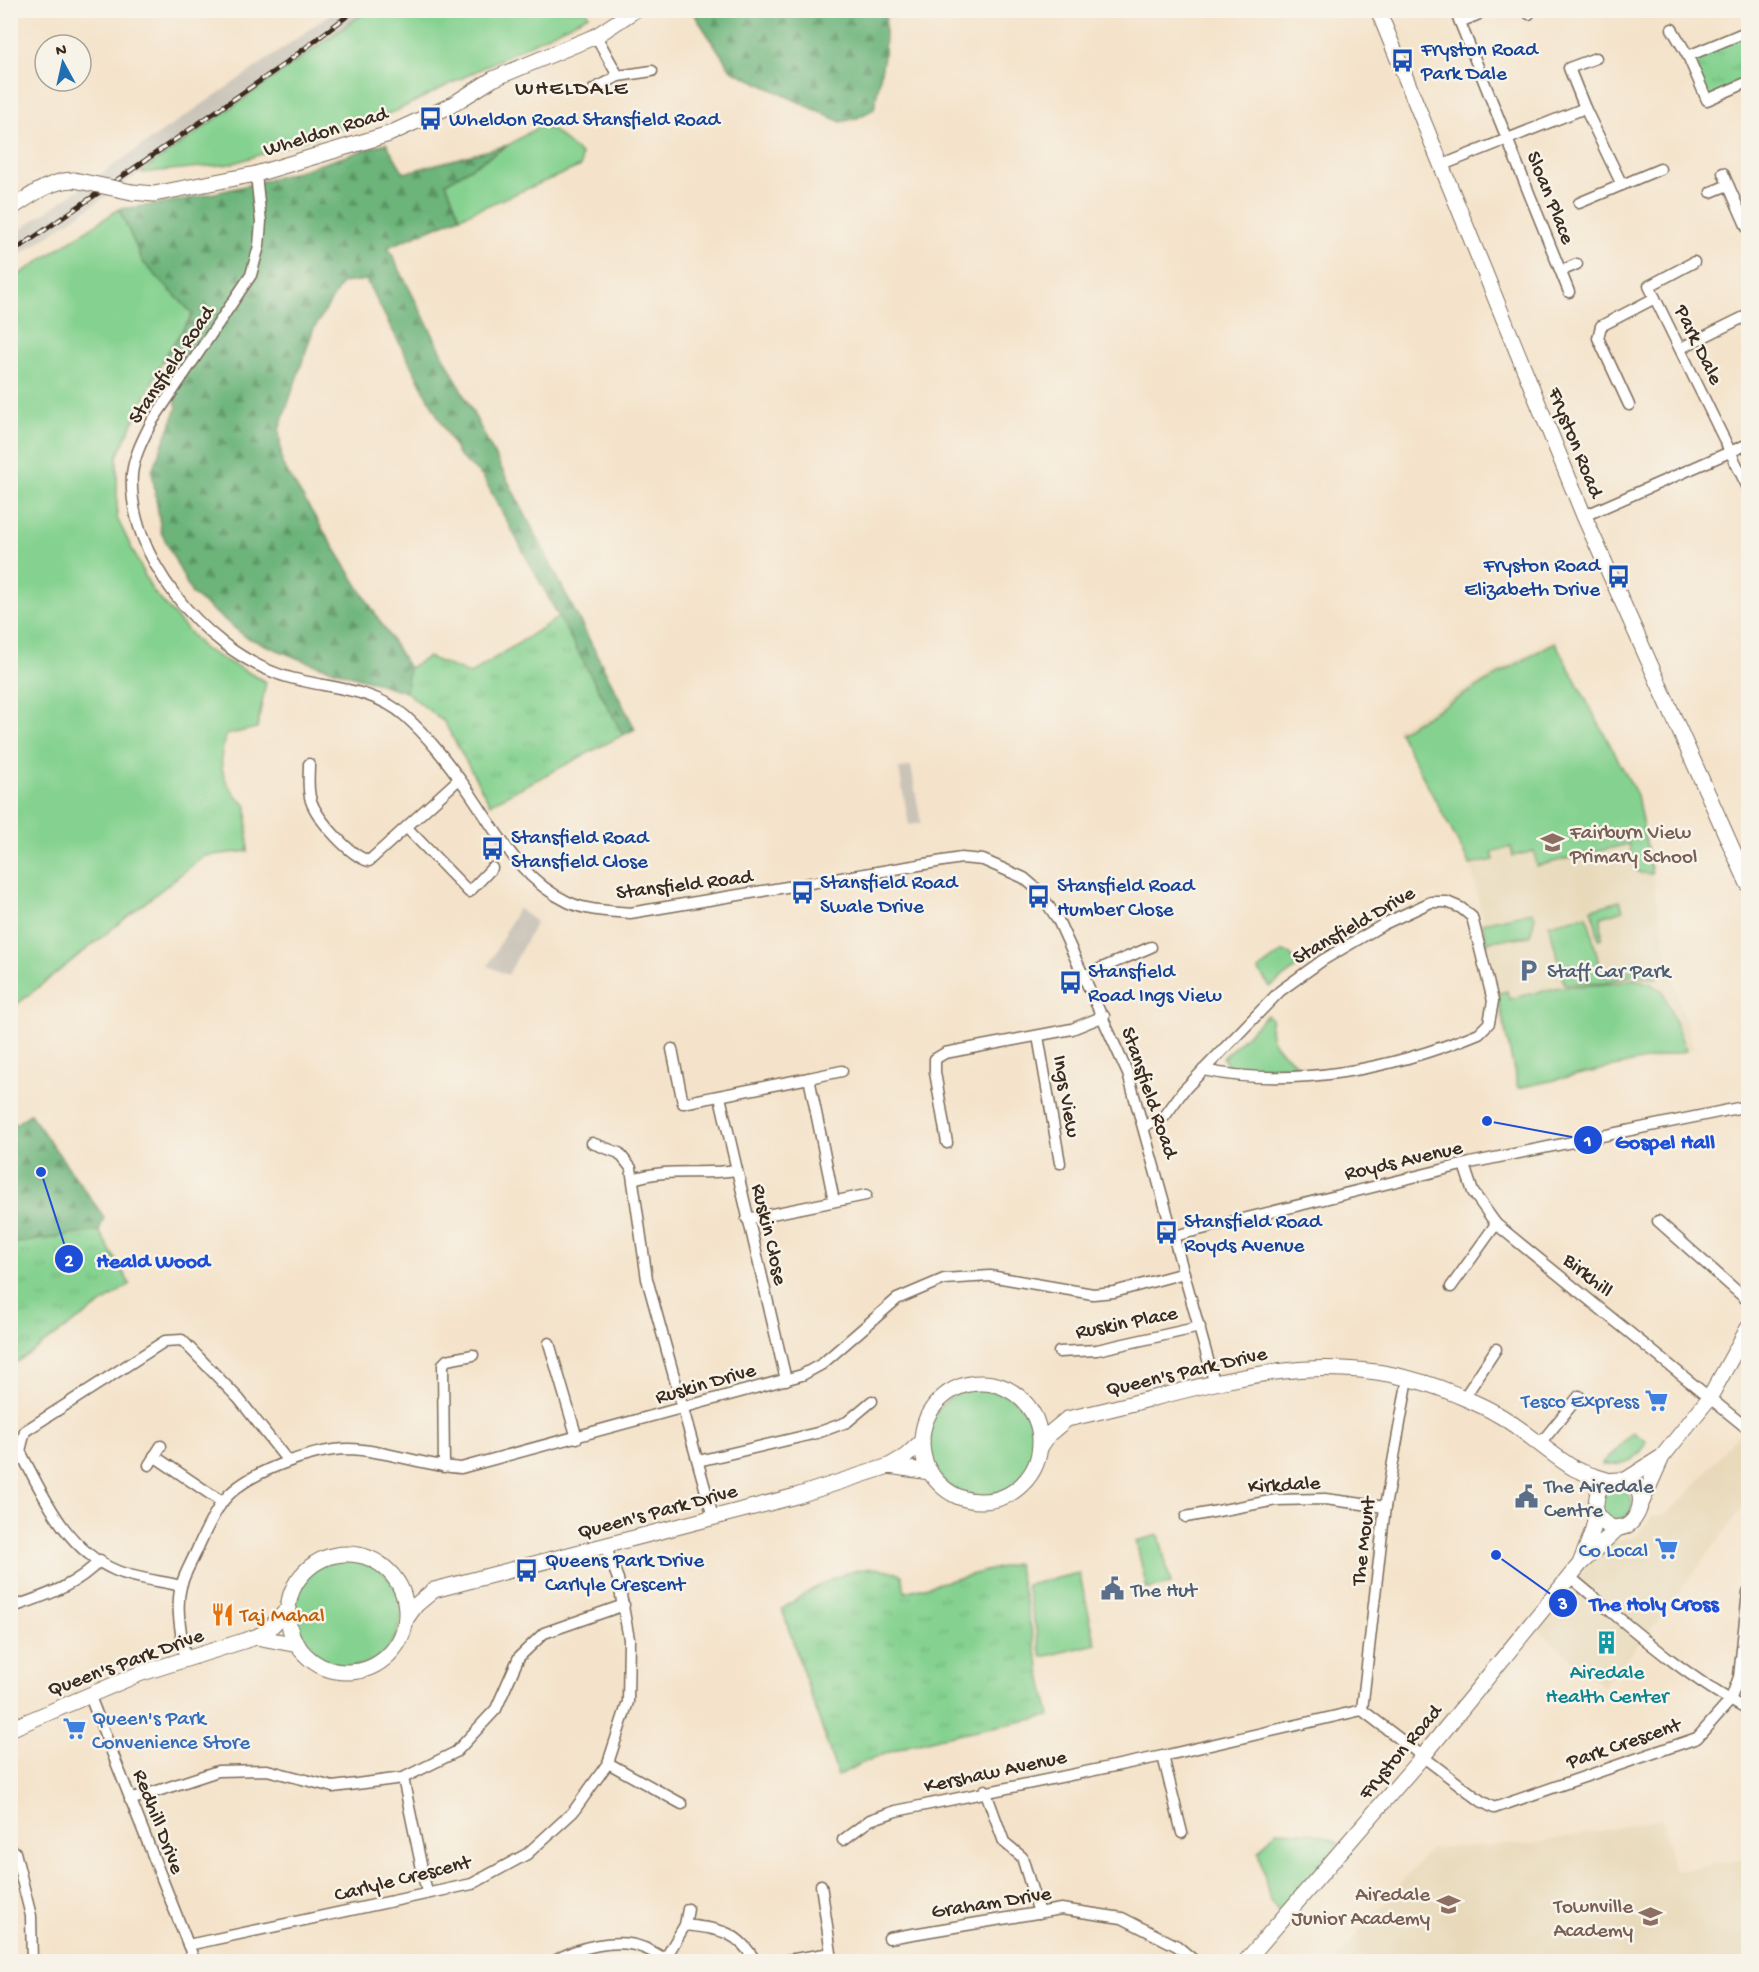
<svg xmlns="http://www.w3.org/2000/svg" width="1759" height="1972" font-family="'Gochi Hand',sans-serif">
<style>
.built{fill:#e8d9ba}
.industrial{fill:#c9c3b8}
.green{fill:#85d290;stroke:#607e57;stroke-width:1.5}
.forest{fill:url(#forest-firs);stroke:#546f4c;stroke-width:1.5}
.park{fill:url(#park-tufts);stroke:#607e57;stroke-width:1.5}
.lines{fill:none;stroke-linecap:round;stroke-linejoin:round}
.street-casing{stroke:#7c6b5a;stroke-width:13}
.secondary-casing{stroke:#7c6b5a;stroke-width:17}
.street{stroke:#fff;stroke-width:10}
.secondary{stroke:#fff;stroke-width:15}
.rail-casing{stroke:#3b2a1e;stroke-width:5}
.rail{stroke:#f7f3e8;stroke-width:3;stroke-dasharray:9;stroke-linecap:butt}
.secondary-bridge-casing{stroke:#7c6b5a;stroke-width:17;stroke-linecap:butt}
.secondary-bridge{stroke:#fff;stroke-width:15}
.labels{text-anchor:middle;stroke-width:5;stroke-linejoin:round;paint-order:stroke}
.transit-label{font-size:21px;fill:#164399;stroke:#f7f3e8;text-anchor:start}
.street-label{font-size:21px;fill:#3b2a1e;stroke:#f7f3e8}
.education-label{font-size:21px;fill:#785e54;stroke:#f7f3e8;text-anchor:end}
.service-label{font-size:21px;fill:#4e5e75;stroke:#f7f3e8;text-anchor:start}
.shop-label{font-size:21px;fill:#366cbe;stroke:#f7f3e8;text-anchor:end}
.food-label{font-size:21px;fill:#c56008;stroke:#f7f3e8;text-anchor:start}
.culture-label{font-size:21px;fill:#0d838f;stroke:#f7f3e8}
.neighbourhood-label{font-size:22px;letter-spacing:1.5px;fill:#3b2a1e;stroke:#f7f3e8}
.leader{fill:none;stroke:#1d4ed8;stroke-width:2}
.callout-dot{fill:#1d4ed8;stroke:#f7f3e8;stroke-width:2}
.mark-label{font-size:18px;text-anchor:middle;font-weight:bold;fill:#fff}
.callout-label{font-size:22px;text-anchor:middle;font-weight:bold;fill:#1d4ed8;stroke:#f7f3e8;stroke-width:5;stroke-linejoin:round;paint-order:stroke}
</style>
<defs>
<pattern id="forest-firs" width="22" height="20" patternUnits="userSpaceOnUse" patternTransform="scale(1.5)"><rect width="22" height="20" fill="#6cb47a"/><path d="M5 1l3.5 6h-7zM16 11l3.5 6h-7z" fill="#5a9363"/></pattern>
<pattern id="park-tufts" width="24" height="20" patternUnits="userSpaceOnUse" patternTransform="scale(1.5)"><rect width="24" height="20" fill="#85d290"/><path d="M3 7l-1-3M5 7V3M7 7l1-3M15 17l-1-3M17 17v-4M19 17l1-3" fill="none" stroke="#74b47c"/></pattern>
</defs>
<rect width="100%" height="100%" fill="#f7f3e8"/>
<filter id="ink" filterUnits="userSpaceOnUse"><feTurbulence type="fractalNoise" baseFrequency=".0167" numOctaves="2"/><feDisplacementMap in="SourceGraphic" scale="12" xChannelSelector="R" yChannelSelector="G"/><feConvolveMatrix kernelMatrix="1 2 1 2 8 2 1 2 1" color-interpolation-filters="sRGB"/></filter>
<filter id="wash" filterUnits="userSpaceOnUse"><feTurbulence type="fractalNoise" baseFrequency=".008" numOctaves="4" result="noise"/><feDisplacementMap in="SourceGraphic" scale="24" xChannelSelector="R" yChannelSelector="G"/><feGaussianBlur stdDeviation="1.35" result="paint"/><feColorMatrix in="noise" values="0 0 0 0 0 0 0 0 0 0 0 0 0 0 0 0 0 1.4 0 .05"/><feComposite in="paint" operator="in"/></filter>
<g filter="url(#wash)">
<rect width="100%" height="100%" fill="#f4e3ca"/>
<g class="built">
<path d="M1553,639L1637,795L1669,965L1694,1049L1518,1088L1472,870L1396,728Z"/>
<path d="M1745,1426L1748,1429V1501L1644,1638L1603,1686L1532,1624L1605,1542L1636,1537L1651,1517L1667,1513L1683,1499Z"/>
<path d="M1663,1819L1673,1871L1748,1859V1961L1334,1962L1431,1848L1531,1844Z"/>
</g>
<g class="industrial">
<path d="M334,11H367L140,173L11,261V236L281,50Z"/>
<path d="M911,766L921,823L909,825L899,769Z"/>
<path d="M518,908L536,922L508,975L488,966Z"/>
</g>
<g class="green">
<path d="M586,10L589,15L396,111L231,164L140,173L367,11Z"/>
<path d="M538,127L550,128L581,154V166L460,217L446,183Z"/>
<path d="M119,209L143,262L193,314L164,358L117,456V518L152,590L204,649L266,682L257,728L226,735C216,764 222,786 247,806L248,851L204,856L11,1009V280Z"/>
<path d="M1555,642L1637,795L1652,874L1640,873L1635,868L1629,844L1536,866L1534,851L1513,856L1511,847L1492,852L1494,860L1470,865L1399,732Z"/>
<path d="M1620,901L1623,910L1601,917L1602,938L1599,939L1592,909Z"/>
<path d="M1532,912L1535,916L1530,936L1489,941L1487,945L1482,923Z"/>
<path d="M1587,915L1602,976L1652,965L1657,979L1634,975L1605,983L1564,984L1549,924Z"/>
<path d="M1282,952L1289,953L1299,966L1270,987L1258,970Z"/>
<path d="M1635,979L1651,984L1663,991L1686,1051L1518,1088L1497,994L1507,991L1509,999L1560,987L1610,984Z"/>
<path d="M1267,1015L1272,1019C1264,1042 1284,1055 1301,1067L1230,1070L1223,1058Z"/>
<circle cx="981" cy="1442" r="54"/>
<path d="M1633,1432L1646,1441C1640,1461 1621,1466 1602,1465Z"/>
<circle cx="1616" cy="1504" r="16"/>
<path d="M1159,1535L1171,1584L1147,1589L1136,1541Z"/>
<circle cx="347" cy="1613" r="54"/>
<path d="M1079,1573L1096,1644L1042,1657L1026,1585Z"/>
<path d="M1276,1831C1298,1832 1321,1830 1339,1844L1280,1913L1270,1901L1259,1851Z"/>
</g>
<g class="forest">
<path d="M692,11H886L884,56L874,109L857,118L841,122L731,70Z"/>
<path d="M386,143L404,173L508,145L446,183L460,217L388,247L635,729L623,735L483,477L459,456L366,280L342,283L313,330L279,430L282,464L409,668L406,692L307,662L246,637L192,594L161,532L152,471L177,408L164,358L193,314L143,262L119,209C210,200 299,172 386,143Z"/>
<path d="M30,1114L104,1217L99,1231L11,1244V1127Z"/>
</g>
<g class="park">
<path d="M1748,31V82L1707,100L1688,56Z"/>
<path d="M559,617L623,735L490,804L444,722L406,692L409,668L428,657L470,674Z"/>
<path d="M99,1231L130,1284L11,1366V1244Z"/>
<path d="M1017,1563L1050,1716C979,1731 901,1738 838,1776L782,1609C814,1587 864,1553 902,1576L905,1592Z"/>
</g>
</g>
<g filter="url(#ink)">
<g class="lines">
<defs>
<g id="street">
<path d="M1455,10L1569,292"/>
<path d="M1528,10L1529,14"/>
<path d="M1460,22L1477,15"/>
<path d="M1672,29L1688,56"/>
<path d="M1748,31L1688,56L1707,100L1748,82"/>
<path d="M596,36L618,76"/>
<path d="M1596,58L1569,68L1585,108L1622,185"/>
<path d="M594,89L618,76L652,71"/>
<path d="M1440,166L1585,108"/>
<path d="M1723,173L1748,230"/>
<path d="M256,174L261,222L259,246L251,275L151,423C143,439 134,456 132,474C127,556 203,647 278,674C319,689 370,685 405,716C429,737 448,763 467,789C496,830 519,879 568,902C587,911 609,911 630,913L961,858L983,860L1024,878L1038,890L1058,920L1128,1074L1214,1381"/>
<path d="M1711,192L1728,185"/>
<path d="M1579,203L1660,169"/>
<path d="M1694,262L1649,286L1748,488"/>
<path d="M1561,271L1577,264"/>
<path d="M1681,348L1748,315"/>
<path d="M1629,405L1598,338L1601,326L1655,298"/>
<path d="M1584,516L1748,444"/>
<path d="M309,764C309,776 307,789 311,801C318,820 350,856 369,861L459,779"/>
<path d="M407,828L469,892L492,868"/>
<path d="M1083,976L1151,947"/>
<path d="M1038,1036L1060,1163"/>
<path d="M672,1049L683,1103L809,1078L834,1201"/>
<path d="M809,1078L842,1071"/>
<path d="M720,1097L786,1380"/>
<path d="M1144,1126L1165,1116L1183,1091L1280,991L1323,960L1386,923L1431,902H1447L1461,908L1472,917L1493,1001L1489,1023L1479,1033C1393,1069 1294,1089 1203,1070"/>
<path d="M592,1143L619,1153L631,1168L647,1279L713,1517"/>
<path d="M947,1143L935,1072V1059L945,1053L1072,1029L1104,1016"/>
<path d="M1464,1165L1473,1192L1496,1224L1748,1429"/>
<path d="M633,1179C671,1167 699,1176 736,1170"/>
<path d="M747,1219L866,1195"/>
<path d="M1658,1221L1748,1301"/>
<path d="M1174,1236L1470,1163L1748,1106"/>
<path d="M1451,1287L1496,1224"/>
<path d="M549,1343L577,1438"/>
<path d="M1059,1352L1097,1350L1200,1327"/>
<path d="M1464,1398L1496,1349"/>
<path d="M1540,1444L1579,1396"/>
<path d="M154,1456L222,1502"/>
<path d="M698,1461L817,1433L847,1422L872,1401"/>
<path d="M149,1465L161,1446"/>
<path d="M444,1467L443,1364L447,1360L473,1355"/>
<path d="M1186,1517L1276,1500L1325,1499L1385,1507"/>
<path d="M1570,1577C1624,1622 1686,1678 1748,1710"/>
<path d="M181,1586C161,1581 137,1579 117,1571C66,1550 44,1497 20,1451L25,1431L165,1341L182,1340L239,1399L287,1460"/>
<path d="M10,1608C44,1596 75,1587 100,1560"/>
<path d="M185,1659C182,1636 175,1609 181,1586C184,1575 191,1563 196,1552C203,1536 211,1518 221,1504C242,1473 313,1449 348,1449C387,1450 423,1466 461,1468L802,1375L822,1364L897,1299L944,1279L990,1276L1093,1294L1114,1292L1184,1273"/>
<path d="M89,1694L195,1962"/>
<path d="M1362,1710L1385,1507L1408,1378"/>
<path d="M1163,1756L1182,1833"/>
<path d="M608,1763L682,1804"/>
<path d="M403,1778L427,1893"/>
<path d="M985,1790L1004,1842L1022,1857L1039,1913"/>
<path d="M130,1800L218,1771L267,1770L333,1787L403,1778L456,1752L496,1709L519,1657L544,1633L624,1605"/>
<path d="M843,1840L870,1820L896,1811L1163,1756L1362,1710L1481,1801L1494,1808L1697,1738L1730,1701L1739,1677L1748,1592"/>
<path d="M10,1848L15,1852L31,1916L32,1962"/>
<path d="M685,1925C719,1929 737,1930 756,1962"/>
<path d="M889,1938L1061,1909L1122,1918L1177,1946L1196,1962"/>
<path d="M188,1945L472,1884L527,1854L573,1812L608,1763L628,1702L629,1639L618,1579L605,1545"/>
<path d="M665,1959L685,1925L688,1909"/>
<path d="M553,1962C577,1947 617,1937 644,1948C653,1951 661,1957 669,1962"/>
<path d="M776,1962L831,1953L821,1885"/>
</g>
<g id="secondary">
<path d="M1378,10L1584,516L1748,884"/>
<path d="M132,192L154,194L256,174L389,134L450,106L493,79L596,36L635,10"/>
<path d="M10,209C30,196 50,180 74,180"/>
<circle cx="981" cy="1442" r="59"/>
<path d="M1040,1448L1049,1434L1067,1419C1201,1391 1318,1336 1455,1394C1469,1400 1484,1406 1497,1414C1524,1429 1548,1453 1575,1469C1585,1474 1598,1477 1609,1481"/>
<path d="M889,1466L930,1472"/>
<path d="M1624,1481L1660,1458"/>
<path d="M1641,1504L1662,1457L1710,1397L1748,1328"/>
<circle cx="347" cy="1613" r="59"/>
<path d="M1581,1561C1586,1549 1591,1538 1594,1525C1598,1507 1590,1479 1619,1480C1664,1482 1629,1559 1596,1514"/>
<path d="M406,1619L416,1605L434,1590L796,1496L889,1466L906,1456L922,1441"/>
<path d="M256,1637L298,1645"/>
<path d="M10,1729L139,1674L256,1637L267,1631L289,1608"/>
<path d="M1245,1962L1424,1755L1580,1564L1619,1527"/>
</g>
</defs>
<use href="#street" class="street-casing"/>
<use href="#secondary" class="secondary-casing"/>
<use href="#street" class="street"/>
<use href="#secondary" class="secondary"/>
<defs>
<path id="rail" d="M10,254L283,65L355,10"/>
</defs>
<use href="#rail" class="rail-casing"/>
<use href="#rail" class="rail"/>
<defs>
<path id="secondary-bridge" d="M74,180L132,192"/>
</defs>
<use href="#secondary-bridge" class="secondary-bridge-casing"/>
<use href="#secondary-bridge" class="secondary-bridge"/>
</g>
</g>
<defs>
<symbol id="bus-bare" viewBox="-9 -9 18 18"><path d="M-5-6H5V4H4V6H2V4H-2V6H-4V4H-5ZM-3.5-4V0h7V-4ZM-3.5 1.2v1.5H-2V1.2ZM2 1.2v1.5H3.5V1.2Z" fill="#1a4fb4" stroke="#f7f3e8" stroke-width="2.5" paint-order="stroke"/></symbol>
<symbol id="school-bare" viewBox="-9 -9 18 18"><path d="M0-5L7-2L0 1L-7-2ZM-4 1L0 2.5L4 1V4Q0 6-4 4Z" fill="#8d6e63" stroke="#f7f3e8" stroke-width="2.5" paint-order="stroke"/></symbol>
<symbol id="parking-bare" viewBox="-9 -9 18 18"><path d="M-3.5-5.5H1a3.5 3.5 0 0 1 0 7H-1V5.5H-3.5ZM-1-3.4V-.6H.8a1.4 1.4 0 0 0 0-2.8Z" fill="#5c6f8a" stroke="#f7f3e8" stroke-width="2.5" paint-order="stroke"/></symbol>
<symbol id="supermarket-bare" viewBox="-9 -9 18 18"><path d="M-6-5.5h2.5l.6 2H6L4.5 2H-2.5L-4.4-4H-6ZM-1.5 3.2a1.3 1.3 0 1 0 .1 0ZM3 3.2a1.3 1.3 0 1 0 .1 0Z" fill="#3f7fe0" stroke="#f7f3e8" stroke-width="2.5" paint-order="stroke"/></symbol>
<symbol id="civic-bare" viewBox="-9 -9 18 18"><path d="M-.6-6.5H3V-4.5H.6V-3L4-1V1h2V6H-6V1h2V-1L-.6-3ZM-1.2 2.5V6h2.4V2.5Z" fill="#5c6f8a" stroke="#f7f3e8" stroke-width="2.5" paint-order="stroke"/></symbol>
<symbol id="restaurant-bare" viewBox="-9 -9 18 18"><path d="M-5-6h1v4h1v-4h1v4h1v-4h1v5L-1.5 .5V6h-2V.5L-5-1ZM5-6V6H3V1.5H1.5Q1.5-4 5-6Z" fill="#e8710a" stroke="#f7f3e8" stroke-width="2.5" paint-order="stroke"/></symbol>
<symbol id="building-bare" viewBox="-9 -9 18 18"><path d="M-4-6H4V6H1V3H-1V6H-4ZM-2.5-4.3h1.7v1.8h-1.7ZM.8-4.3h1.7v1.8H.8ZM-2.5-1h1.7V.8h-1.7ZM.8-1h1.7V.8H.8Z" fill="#0f9aa8" stroke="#f7f3e8" stroke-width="2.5" paint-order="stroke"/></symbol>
</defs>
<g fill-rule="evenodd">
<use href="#bus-bare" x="1386" y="44" width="33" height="33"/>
<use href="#bus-bare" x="414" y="102" width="33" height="33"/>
<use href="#bus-bare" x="1602" y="560" width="33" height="33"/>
<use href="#school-bare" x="1536" y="826" width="33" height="33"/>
<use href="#bus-bare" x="476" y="832" width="33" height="33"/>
<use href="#bus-bare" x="786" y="876" width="33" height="33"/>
<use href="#bus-bare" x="1022" y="880" width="33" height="33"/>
<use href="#parking-bare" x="1512" y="954" width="33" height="33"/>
<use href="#bus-bare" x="1054" y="966" width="33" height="33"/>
<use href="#bus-bare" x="1150" y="1216" width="33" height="33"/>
<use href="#supermarket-bare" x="1640" y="1384" width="33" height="33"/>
<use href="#civic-bare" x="1510" y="1480" width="33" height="33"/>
<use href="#supermarket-bare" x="1650" y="1532" width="33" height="33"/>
<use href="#bus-bare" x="510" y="1554" width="33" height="33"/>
<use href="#civic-bare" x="1096" y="1572" width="33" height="33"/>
<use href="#restaurant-bare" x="206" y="1598" width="33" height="33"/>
<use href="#building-bare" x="1590" y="1626" width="33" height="33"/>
<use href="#supermarket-bare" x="58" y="1712" width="33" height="33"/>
<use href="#school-bare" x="1432" y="1888" width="33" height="33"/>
<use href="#school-bare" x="1634" y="1900" width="33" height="33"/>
</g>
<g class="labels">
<g class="transit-label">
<text x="1421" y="55">Fryston Road<tspan x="1421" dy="24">Park Dale</tspan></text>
<text x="449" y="125">Wheldon Road Stansfield Road</text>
<text x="1600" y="571" text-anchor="end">Fryston Road<tspan x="1600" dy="24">Elizabeth Drive</tspan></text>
<text x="511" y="843">Stansfield Road<tspan x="511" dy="24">Stansfield Close</tspan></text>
<text x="820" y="888">Stansfield Road<tspan x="820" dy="24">Swale Drive</tspan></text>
<text x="1057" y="891">Stansfield Road<tspan x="1057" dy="24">Humber Close</tspan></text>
<text x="1088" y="977">Stansfield<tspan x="1088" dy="24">Road Ings View</tspan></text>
<text x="1184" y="1227">Stansfield Road<tspan x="1184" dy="24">Royds Avenue</tspan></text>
<text x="545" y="1566">Queens Park Drive<tspan x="545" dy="24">Carlyle Crescent</tspan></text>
</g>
<g class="street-label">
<text transform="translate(325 130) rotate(-17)" y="7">Wheldon Road</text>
<text transform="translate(1552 197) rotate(68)" y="7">Sloan Place</text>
<text transform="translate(1700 344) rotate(64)" y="7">Park Dale</text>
<text transform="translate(170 364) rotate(-56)" y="7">Stansfield Road</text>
<text transform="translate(1577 442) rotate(68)" y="7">Fryston Road</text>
<text transform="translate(684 883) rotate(-7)" y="7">Stansfield Road</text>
<text transform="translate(1353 924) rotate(-30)" y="7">Stansfield Drive</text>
<text transform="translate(1151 1092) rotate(71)" y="7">Stansfield Road</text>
<text transform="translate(1068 1096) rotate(80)" y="7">Ings View</text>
<text transform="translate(1403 1159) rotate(-13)" y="7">Royds Avenue</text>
<text transform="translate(771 1234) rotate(77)" y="7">Ruskin Close</text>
<text transform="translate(1589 1274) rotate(39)" y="7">Birkhill</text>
<text transform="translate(1126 1321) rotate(-11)" y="7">Ruskin Place</text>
<text transform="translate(1186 1370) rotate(-13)" y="7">Queen's Park Drive</text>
<text transform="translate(705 1382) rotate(-16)" y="7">Ruskin Drive</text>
<text transform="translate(1284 1483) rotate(-3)" y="7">Kirkdale</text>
<text transform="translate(657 1510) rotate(-15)" y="7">Queen's Park Drive</text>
<text transform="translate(1362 1541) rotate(-83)" y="7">The Mount</text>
<text transform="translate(125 1661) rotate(-20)" y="7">Queen's Park Drive</text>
<text transform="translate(1623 1742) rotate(-19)" y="7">Park Crescent</text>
<text transform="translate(1399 1751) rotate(-50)" y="7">Fryston Road</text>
<text transform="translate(995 1770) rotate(-12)" y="7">Kershaw Avenue</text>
<text transform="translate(160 1821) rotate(69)" y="7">Redhill Drive</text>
<text transform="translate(402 1877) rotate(-14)" y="7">Carlyle Crescent</text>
<text transform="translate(991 1901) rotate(-9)" y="7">Graham Drive</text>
</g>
<g class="education-label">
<text x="1570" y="838" text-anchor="start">Fairburn View<tspan x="1570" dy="24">Primary School</tspan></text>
<text x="1430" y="1900">Airedale<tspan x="1430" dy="24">Junior Academy</tspan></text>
<text x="1633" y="1912">Townville<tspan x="1633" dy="24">Academy</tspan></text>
</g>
<g class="service-label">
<text x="1547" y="977">Staff Car Park</text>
<text x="1544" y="1492">The Airedale<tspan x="1544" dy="24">Centre</tspan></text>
<text x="1131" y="1596">The Hut</text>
</g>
<g class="shop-label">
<text x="1639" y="1407">Tesco Express</text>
<text x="1648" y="1556">Co Local</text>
<text x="92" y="1724" text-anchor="start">Queen's Park<tspan x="92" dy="24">Convenience Store</tspan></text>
</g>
<g class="food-label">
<text x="240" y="1621">Taj Mahal</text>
</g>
<g class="culture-label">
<text x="1607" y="1678">Airedale<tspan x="1607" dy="24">Health Center</tspan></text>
</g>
<g class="neighbourhood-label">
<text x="572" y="94">WHELDALE</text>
</g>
</g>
<path class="leader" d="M1487 1121L1588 1140M41 1172L69 1259M1496 1555L1563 1603"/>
<g class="callout-dot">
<circle cx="1487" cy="1121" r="6"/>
<circle cx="41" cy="1172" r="6"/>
<circle cx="1496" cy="1555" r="6"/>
<circle cx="1588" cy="1140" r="15"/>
<circle cx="69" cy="1259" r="15"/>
<circle cx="1563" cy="1603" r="15"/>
</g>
<g class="mark-label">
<text x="1588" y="1146">1</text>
<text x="69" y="1266">2</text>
<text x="1563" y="1609">3</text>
</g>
<g class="callout-label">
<text x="1665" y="1148">Gospel Hall</text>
<text x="153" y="1267">Heald Wood</text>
<text x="1654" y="1610">The Holy Cross</text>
</g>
<rect width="1759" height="1972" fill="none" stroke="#f7f3e8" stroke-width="36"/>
<g transform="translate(63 63) rotate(352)"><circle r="28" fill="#f7f3e8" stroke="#aca397" stroke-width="1.5"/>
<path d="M0-4.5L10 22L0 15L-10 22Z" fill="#1f6fb2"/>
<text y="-9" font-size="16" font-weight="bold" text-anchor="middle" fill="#3b2a1e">N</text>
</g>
</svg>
